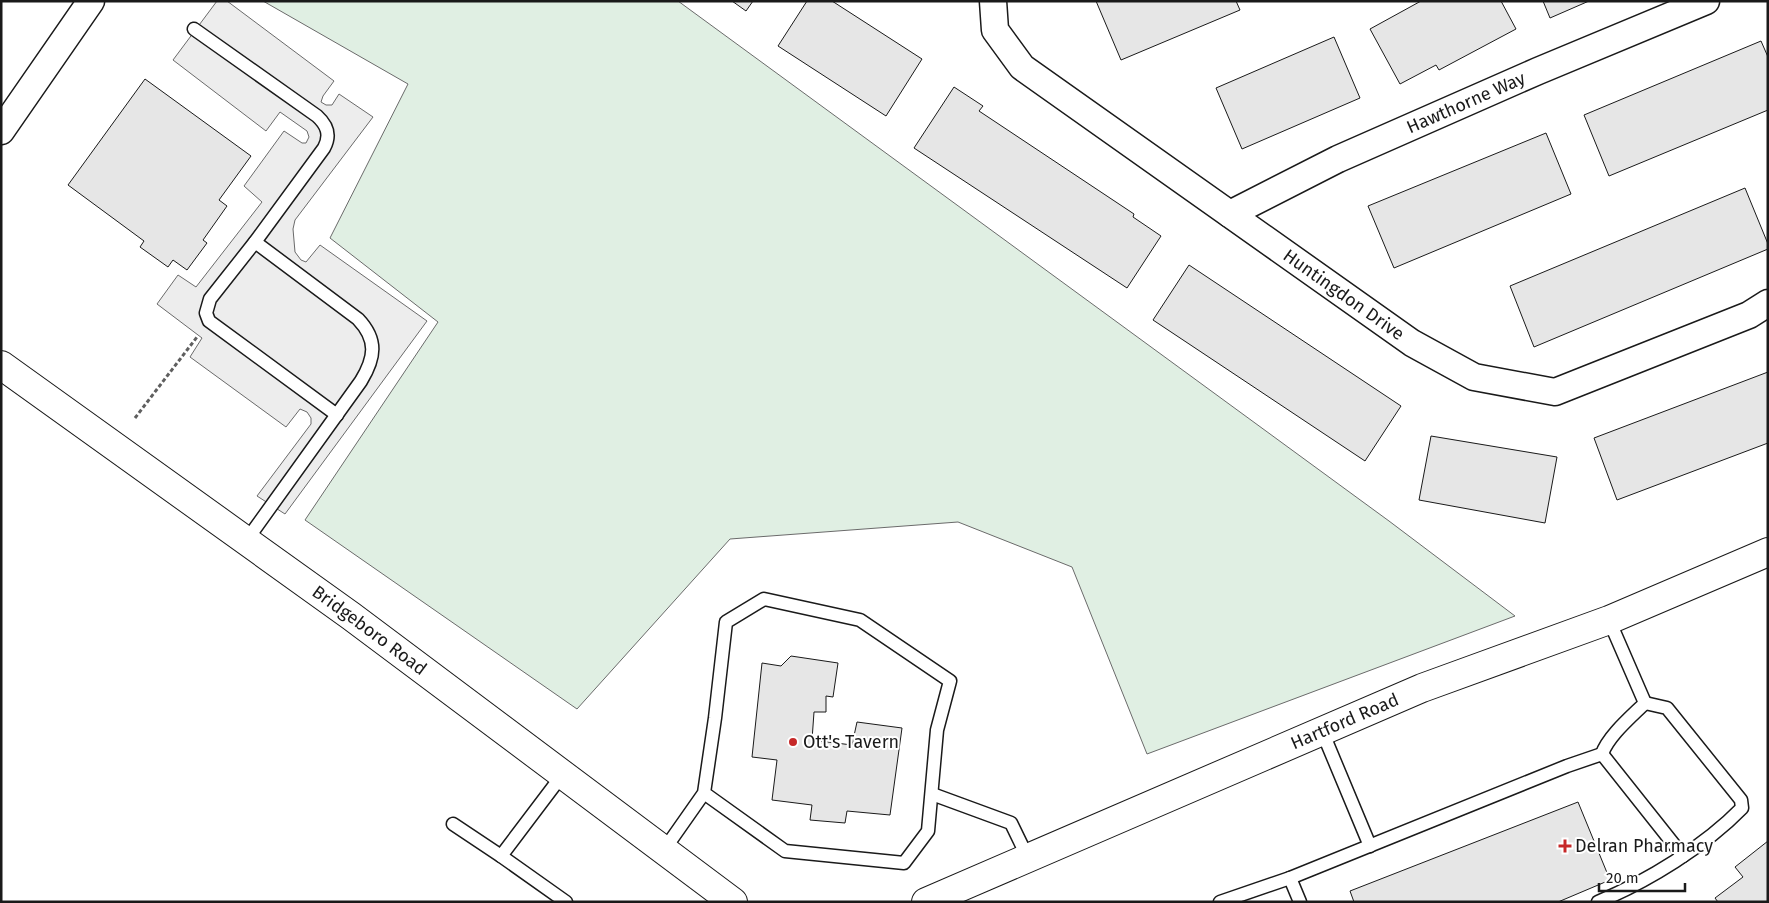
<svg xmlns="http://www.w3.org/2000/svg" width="1769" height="903" font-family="'Fira Sans',sans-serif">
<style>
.green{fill:#e0efe3;stroke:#6a6a6a}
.parking{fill:#ededed;stroke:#6a6a6a}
.building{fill:#e6e6e6;stroke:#1a1a1a}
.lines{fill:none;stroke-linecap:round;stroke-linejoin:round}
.lane-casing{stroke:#1a1a1a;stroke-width:15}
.street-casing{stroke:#1a1a1a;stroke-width:29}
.secondary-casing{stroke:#1a1a1a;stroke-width:30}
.primary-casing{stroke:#1a1a1a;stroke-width:30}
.path{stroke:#5f5f5f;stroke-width:3;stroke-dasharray:4 2.5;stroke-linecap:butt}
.lane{stroke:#fff;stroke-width:12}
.street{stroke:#fff;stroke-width:26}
.secondary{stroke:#fff;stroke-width:28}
.primary{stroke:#fff;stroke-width:28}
.poi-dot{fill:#c62828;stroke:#fff;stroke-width:2}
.labels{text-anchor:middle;stroke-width:4;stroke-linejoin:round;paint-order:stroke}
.street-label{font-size:18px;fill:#1a1a1a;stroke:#fff}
.poi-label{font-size:18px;fill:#1a1a1a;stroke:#fff;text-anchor:start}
</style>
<rect width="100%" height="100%" fill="#fff"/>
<path class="green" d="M263,1H678L1389,521L1515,616L1147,754L1072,567L958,522L730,539L577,709L305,520L438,322L330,238L408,84Z"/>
<path class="parking" d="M217,1H227L334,81L323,96L321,102L326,105H332L339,94L373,117L295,220L293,229L295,252L301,260L306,262L320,245L427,321L285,514L257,496L311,424V418L307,412L300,409L286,427L190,357L202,338L157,304L178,275L196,287L262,202L244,186L284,131L302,143H306L309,137L307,131L280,112L266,131L173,60Z"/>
<g class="building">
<path d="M732,1H753L746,11Z"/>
<path d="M807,1H832L922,59L886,116L778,46Z"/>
<path d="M1096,1H1236L1240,10L1121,60Z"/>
<path d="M1421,1H1501L1516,29L1439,70L1436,65L1400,84L1370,29Z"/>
<path d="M1543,1H1589L1550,18Z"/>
<path d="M1334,37L1360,98L1242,149L1216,88Z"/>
<path d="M1761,41L1768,57V110L1609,176L1584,115Z"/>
<path d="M145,79L251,156L219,200L227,206L203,240L207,243L187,270L173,260L168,267L140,247L144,241L68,185Z"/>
<path d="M954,87L983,106L979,111L1134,214L1133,217L1161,236L1127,288L914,148Z"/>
<path d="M1546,133L1571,194L1394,268L1368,206Z"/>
<path d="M1745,188L1768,244V249L1534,347L1510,286Z"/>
<path d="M1189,265L1401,406L1365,461L1153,320Z"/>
<path d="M1768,372V443L1617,500L1594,438Z"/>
<path d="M1431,436L1557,457L1545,523L1419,500Z"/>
<path d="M791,656L838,663L833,697L826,696V712H814L812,740L852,745L857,722L902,728L890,815L847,811L845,823L810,820L812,805L772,800L777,760L752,757L762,663L781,666Z"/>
<path d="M1578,802L1610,880L1558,902H1354L1350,891Z"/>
<path d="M1768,841V902H1718L1715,898L1743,877L1735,867Z"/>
</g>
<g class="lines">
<defs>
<g id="lane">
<path d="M194,29L317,116C327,125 331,135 324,148L255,242L210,299L206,313L209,321L337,415"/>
<path d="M246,541L361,381C375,358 378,340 358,319L255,242"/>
<path d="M1609,620L1645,703"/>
<path d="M1322,731L1370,846"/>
<path d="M1602,754C1608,736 1632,716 1645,703"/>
<path d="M563,774L501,856L566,902"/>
<path d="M932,794L1011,823L1028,858"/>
<path d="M453,824L501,856"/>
<path d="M664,850L704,793L715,718L726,622L764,599L860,620L950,681L937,730L928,831L904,863L785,851L704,793"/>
<path d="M1220,902L1290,878"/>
<path d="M1300,902L1290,878L1567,766L1602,754L1683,856"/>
<path d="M1598,902C1648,881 1705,846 1742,808L1741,800L1667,708L1645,703"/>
</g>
<g id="street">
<path id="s1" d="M993,1L995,30L1022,67L1412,343L1474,377L1555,392L1749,315L1768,303"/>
<path d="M1,131L91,1"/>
<path id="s2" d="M1230,214L1338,159L1538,71L1706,1"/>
</g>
<g id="secondary">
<path id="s3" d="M926,902L1422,688L1609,620L1768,552"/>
</g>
<g id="primary">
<path id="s4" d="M1,365L351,616L733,902"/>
</g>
</defs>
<use href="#lane" class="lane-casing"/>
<use href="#street" class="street-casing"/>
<use href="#secondary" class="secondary-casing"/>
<use href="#primary" class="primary-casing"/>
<path class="path" d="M135,418L197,337"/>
<use href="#lane" class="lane"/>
<use href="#street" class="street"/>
<use href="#secondary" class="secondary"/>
<use href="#primary" class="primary"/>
</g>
<g class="poi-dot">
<circle cx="793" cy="742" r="5"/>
<path d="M1562.5 838.5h5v5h5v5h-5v5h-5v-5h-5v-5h5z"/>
</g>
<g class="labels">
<g class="street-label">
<text dy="6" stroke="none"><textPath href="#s2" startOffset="261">Hawthorne Way</textPath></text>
<text dy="6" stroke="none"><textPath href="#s1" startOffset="469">Huntingdon Drive</textPath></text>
<text dy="6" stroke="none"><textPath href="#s4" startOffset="454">Bridgeboro Road</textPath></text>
<text dy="6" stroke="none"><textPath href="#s3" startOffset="456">Hartford Road</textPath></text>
</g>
<g class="poi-label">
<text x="803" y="748">Ott's Tavern</text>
<text x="1575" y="852">Delran Pharmacy</text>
</g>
</g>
<rect width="1769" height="903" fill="none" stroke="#1a1a1a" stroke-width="5"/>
<path d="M1599 883v8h86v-8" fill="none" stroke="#1a1a1a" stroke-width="2.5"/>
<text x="1606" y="883" font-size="15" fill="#1a1a1a" stroke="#ffffff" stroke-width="4" paint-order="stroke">20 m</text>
</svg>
